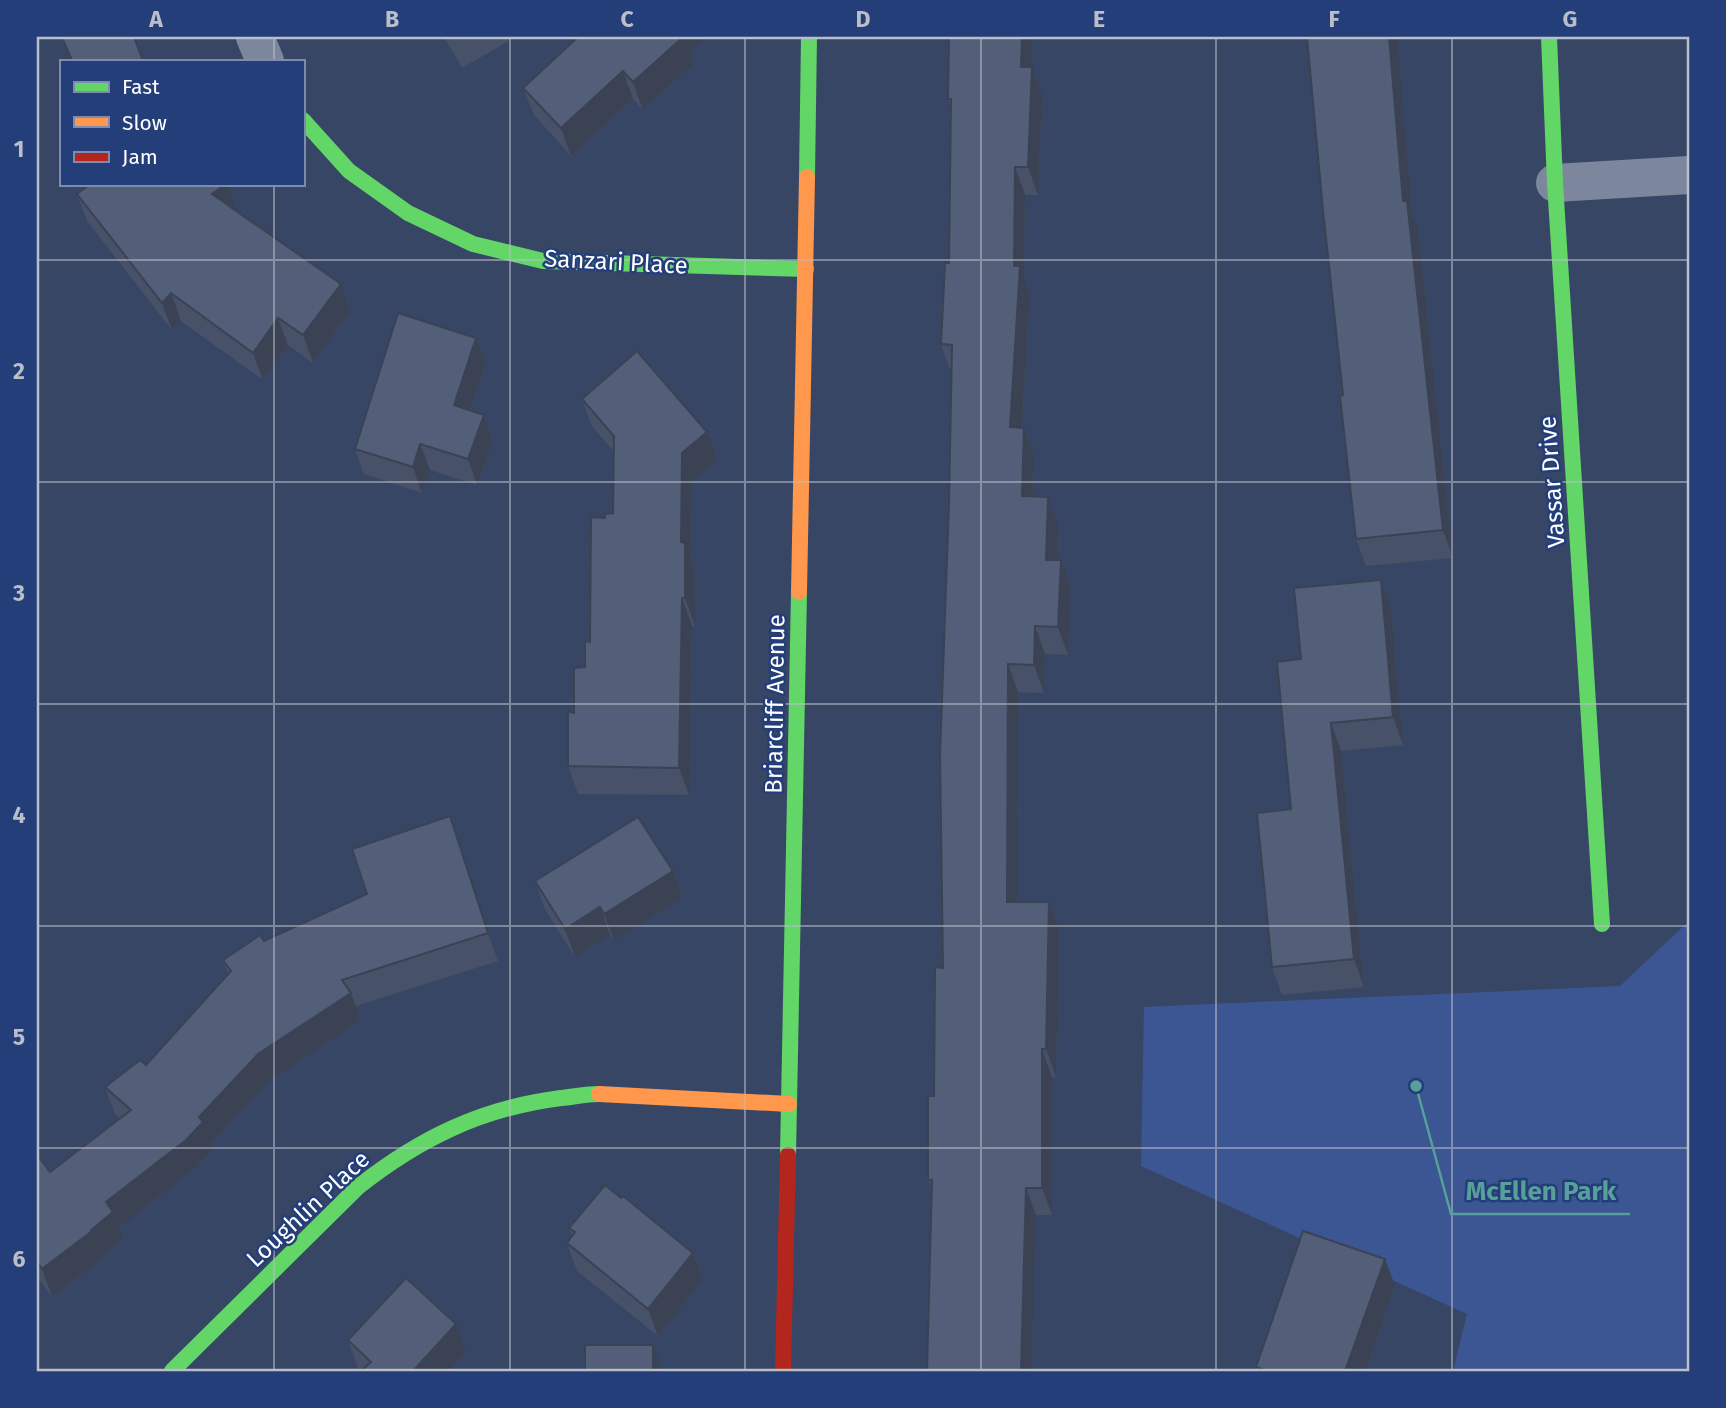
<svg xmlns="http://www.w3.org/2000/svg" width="1726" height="1408" font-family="'Fira Sans',sans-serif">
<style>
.green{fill:#3b5692}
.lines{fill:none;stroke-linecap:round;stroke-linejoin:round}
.street{stroke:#7c879d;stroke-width:38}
.fast{stroke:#63d668;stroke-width:16}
.slow{stroke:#ff974d;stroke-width:16}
.jam{stroke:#b3261e;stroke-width:16}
.wall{fill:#475167}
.shaded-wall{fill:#3a4254}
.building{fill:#535e78;stroke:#3a4254;stroke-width:2}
.grid{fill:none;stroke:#b9bec9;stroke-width:2;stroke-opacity:0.55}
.labels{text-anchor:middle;stroke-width:5;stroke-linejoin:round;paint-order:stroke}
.street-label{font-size:24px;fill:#fff;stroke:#243e7a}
.leader{fill:none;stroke:#579f9a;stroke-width:2.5}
.callout-dot{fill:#579f9a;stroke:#243e7a;stroke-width:2.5}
.callout-label{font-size:26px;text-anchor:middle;font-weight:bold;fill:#579f9a;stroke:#243e7a;stroke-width:5;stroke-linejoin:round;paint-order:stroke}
.neatline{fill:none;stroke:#b9bec9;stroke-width:2.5}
.grid-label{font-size:23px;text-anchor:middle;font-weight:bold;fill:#b9bec9}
</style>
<rect width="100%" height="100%" fill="#384666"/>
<path class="green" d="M1689,921V1371H1453L1467,1314L1141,1166L1144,1007L1620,986Z"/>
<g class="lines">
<g class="street">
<path d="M255,37L265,61"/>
<path d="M1555,183L1689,175"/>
</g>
<g class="fast">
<path d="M1549,37L1555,183L1602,924"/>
<path d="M303,120L349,171L408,213L473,244L543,261L806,269"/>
<path d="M807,177L809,37"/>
<path d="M788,1155L799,592"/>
<path d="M172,1371L358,1187C420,1138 482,1108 561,1098C573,1097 586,1094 599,1094"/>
</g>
<g class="slow">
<path d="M799,592L807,177"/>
<path d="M599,1094L789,1104"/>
</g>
<path class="jam" d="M783,1371L788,1155"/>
</g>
<g class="wall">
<path d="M444,37H507L509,41L462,68Z"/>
<path d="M690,52L694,64L643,110L633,99L571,156L534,115L523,88Z"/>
<path d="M1042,95L1038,195H1025L1024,278L1030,294L1022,428L1034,455L1033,497L1058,524L1057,560L1071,588L1068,655L1045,654L1044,693L1018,692L1017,902L1059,930L1056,1077H1052V1215H1036L932,1190L928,1180L943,968L951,372L941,344L949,263L951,107L948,99Z"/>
<path d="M90,184H227L237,210L236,211L350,311L313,363L288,345L263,380L181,321L172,330L87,221L77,194Z"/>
<path d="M1412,214L1418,228L1453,558L1366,566L1356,539L1343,395Z"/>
<path d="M476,338L486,363L470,411L484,415L493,441L477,485L430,470L422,493L364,474L355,449Z"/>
<path d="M582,399L717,460L692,481L691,559L695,570V626H692L689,795L578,794L568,766L574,713L585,667L590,642L605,518L613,513L614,452L592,426Z"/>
<path d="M1391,608L1403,745L1341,751L1364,987L1282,995L1272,967L1291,809L1301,659Z"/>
<path d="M450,816L498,961L356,1006L361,1020L268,1082L211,1143L213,1149L196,1168L119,1227L123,1239L101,1257L102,1259L52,1296L37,1277V1154L50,1172L120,1119L115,1114L105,1087L146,1065L228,974L223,960L367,894Z"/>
<path d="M673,871L683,898L614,941L610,935L575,957L545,909L535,881Z"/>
<path d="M621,1198L693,1253L703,1281L658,1336L577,1271L567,1243L572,1236L569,1228Z"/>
<path d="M1385,1259L1395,1286L1365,1371H1257L1256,1367Z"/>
<path d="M348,1340L466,1352L361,1371L358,1368Z"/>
</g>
<g class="shaded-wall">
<path d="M679,37H706L690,52L694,64L643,110L633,82Z"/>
<path d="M1022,37H1032V68L1042,95L1038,195L1028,167L1021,67Z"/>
<path d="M1389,37H1397L1412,214L1418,228L1453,558L1443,530L1403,201Z"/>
<path d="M623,71L633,99L571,156L561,128Z"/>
<path d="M1015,167L1025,195L1024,278L1030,294L1020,455L1010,427Z"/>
<path d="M226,184H227L237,210L222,221L212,194Z"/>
<path d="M341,284L350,311L313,363L303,335Z"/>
<path d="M171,293L181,321L172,330L162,303Z"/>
<path d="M278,318L288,345L263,380L253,353Z"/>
<path d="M476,338L486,363L463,431L454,405Z"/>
<path d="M484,415L493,441L477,485L468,459Z"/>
<path d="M1024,428L1034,455L1032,524L1022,496Z"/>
<path d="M707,432L717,460L692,481L691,559L695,570V626L685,598L681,542L682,453Z"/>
<path d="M420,444L430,470L422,493L413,467Z"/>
<path d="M1048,497L1058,524L1056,587L1046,560Z"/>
<path d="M1061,560L1071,588L1068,655L1058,627Z"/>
<path d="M1381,580L1391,608L1403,745L1393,717Z"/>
<path d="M682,598L692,626L689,795L679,768Z"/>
<path d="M1035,626L1045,654L1044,693L1034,665Z"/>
<path d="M1008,664L1018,692L1017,929L1007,902Z"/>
<path d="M1331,723L1341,751L1364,987L1354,959Z"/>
<path d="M450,816L460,844L498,961L488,933Z"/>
<path d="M673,871L683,898L614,941L604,914Z"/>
<path d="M1049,902L1059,930L1056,1077L1046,1049Z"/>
<path d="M600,907L610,935L575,957L565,929Z"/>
<path d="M351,993L361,1020L268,1082L211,1143L213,1149L196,1168L119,1227L123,1239L101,1257L102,1259L52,1296L42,1269L91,1230L106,1202L258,1054Z"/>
<path d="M1042,1049L1052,1077V1215L1042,1188Z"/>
<path d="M1026,1188L1036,1215L1031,1371H1021Z"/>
<path d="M693,1253L703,1281L658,1336L648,1309Z"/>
<path d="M1385,1259L1395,1286L1365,1371H1345Z"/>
<path d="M456,1324L466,1352L448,1371H413Z"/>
<path d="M653,1345L662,1371H653Z"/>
</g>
<g class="building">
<path d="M62,37H134L143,61H72Z"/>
<path d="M578,37H683L633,82L623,71L561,128L523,88Z"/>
<path d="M949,37H1022L1021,67H1032L1028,167H1015L1014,266H1020L1010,427L1024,428L1022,496L1048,497L1046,560H1061L1058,627L1035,626L1034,665L1008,664L1007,902H1049L1046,1049H1042V1188H1026L1021,1371H927L932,1180H928V1096H934L935,967L943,968L940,755L949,504L952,345L941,344L945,263H949L951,99H948Z"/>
<path d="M1307,37H1389L1403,201H1407L1443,530L1356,539L1340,396L1343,395L1323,210Z"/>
<path d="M90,184H226L212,194L341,284L303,335L278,318L253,353L171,293L162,303L77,194Z"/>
<path d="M398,313L476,338L454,405L484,415L468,459L420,444L413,467L355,449Z"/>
<path d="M637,351L707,432L682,453L681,542L685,543V598H682L679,768L568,766V711L574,713V668L585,667V641L590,642L591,517L605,518V514L613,513L614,436L582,399Z"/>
<path d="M1381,580L1393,717L1331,723L1354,959L1272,967L1257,813L1291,809L1277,662L1301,659L1294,588Z"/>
<path d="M450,816L488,933L342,980L351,993L258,1054L199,1117L203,1122L186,1140L106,1202L113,1212L91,1230L92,1231L42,1269L37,1262V1154L50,1172L131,1110L105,1087L140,1060L146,1065L231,971L223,960L260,935L264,941L367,894L352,849Z"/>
<path d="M638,817L673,871L604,914L600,907L565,929L535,881Z"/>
<path d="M605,1185L621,1198L623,1196L693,1253L648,1309L567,1243L575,1232L569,1228Z"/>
<path d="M1303,1231L1385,1259L1345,1371H1267L1256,1367Z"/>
<path d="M406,1278L456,1324L413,1371H361L371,1362L348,1340Z"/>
<rect x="585" y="1345" width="68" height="26"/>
</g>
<path class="grid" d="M274,37V61M510,37V1371M745,37V1371M981,37V1371M1216,37V1371M1452,37V1371M274,184V1371M37,260H1689M37,482H1689M37,704H1689M37,926H1689M37,1148H1689"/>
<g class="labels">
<g class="street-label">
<text transform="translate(616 262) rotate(3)" y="8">Sanzari Place</text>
<text transform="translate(1552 482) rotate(-94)" y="8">Vassar Drive</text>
<text transform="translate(775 704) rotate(-89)" y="8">Briarcliff Avenue</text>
<text transform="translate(308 1209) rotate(-43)" y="8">Loughlin Place</text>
</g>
</g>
<path class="leader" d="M1416 1086L1451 1214H1630"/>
<circle class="callout-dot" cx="1416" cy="1086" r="7"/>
<g class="callout-label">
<text x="1541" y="1200">McEllen Park</text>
</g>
<rect width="1726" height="1408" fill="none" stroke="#243e7a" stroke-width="77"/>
<rect x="60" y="60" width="245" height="126" fill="#243e7a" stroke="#7c8baf" stroke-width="2"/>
<rect x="74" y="82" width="35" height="10" fill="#63d668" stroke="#7c8baf" stroke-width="2"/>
<text x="122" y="94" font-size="21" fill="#ffffff">Fast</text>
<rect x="74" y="117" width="35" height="10" fill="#ff974d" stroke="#7c8baf" stroke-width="2"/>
<text x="122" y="130" font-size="21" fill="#ffffff">Slow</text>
<rect x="74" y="152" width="35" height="10" fill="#b3261e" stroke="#7c8baf" stroke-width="2"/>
<text x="122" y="164" font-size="21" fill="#ffffff">Jam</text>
<rect x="38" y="38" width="1650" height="1332" class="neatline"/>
<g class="grid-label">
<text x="156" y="27">A</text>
<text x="392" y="27">B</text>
<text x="627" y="27">C</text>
<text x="863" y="27">D</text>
<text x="1099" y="27">E</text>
<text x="1334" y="27">F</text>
<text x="1570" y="27">G</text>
<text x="19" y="157">1</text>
<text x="19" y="379">2</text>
<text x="19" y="601">3</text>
<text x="19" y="823">4</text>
<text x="19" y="1045">5</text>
<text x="19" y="1267">6</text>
</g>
</svg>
